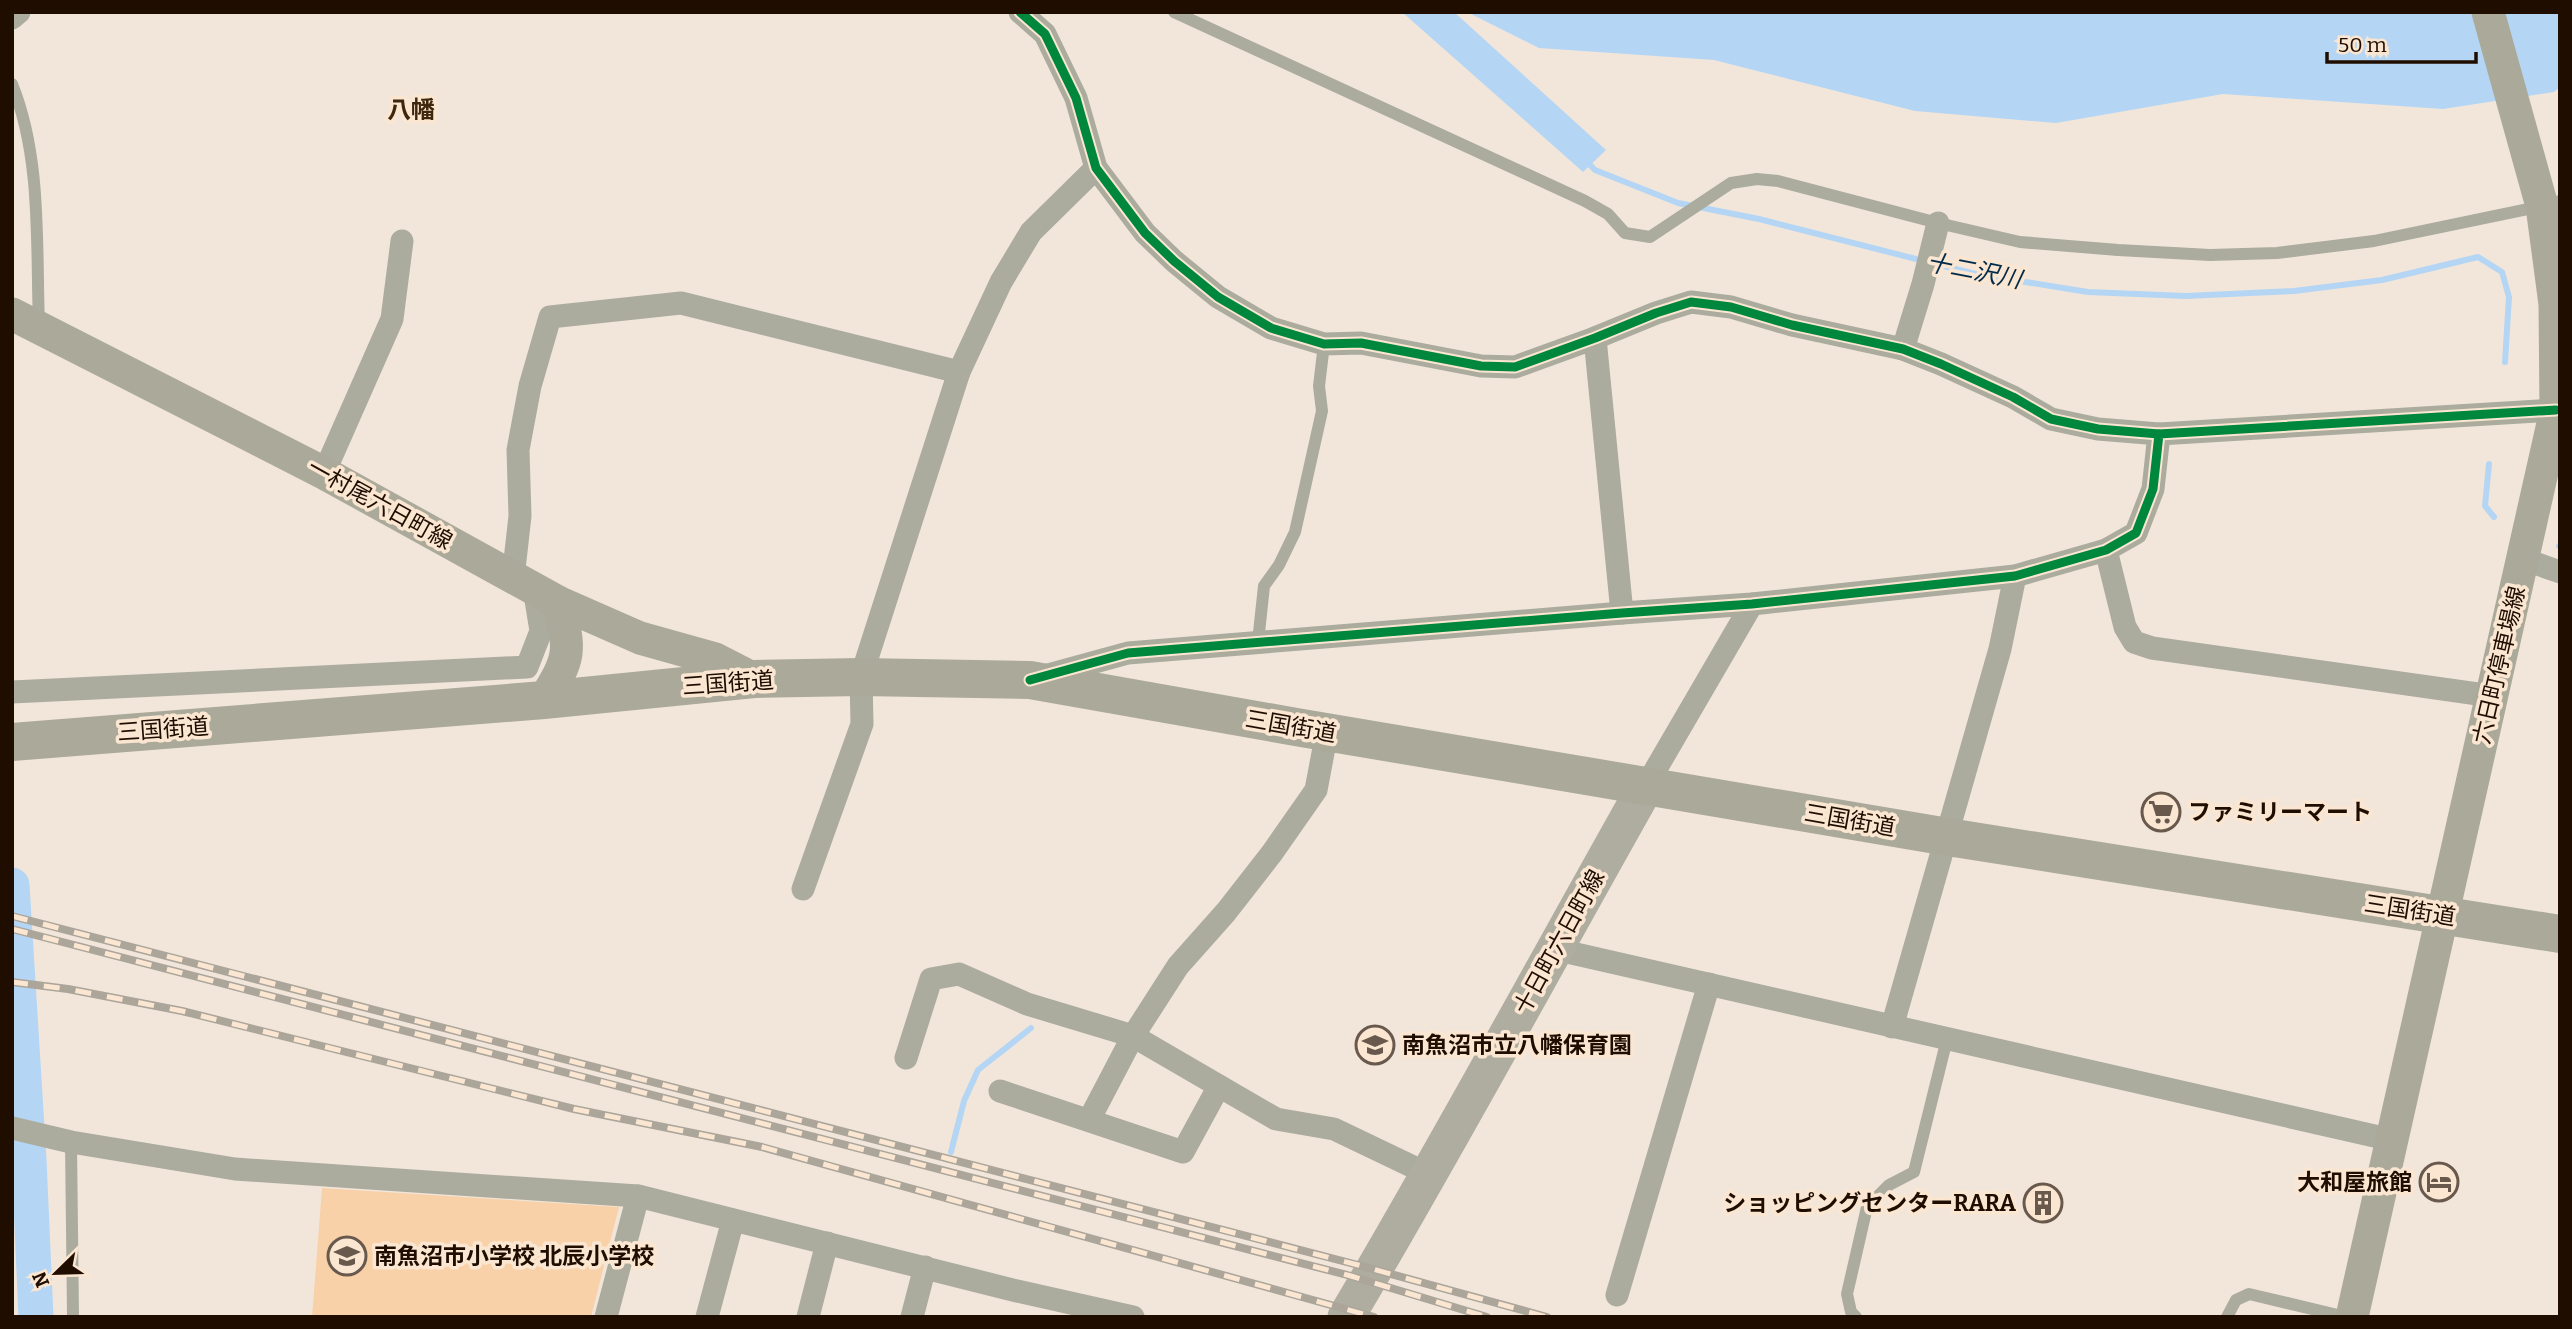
<svg xmlns="http://www.w3.org/2000/svg" width="2572" height="1329" font-family="Bitter,'Noto Sans JP',serif">
<style>
.green{fill:#f8d1a9}
.water{fill:#b4d6f4}
.lines{fill:none;stroke-linecap:round;stroke-linejoin:round}
.stream{stroke:#b4d6f4;stroke-width:6}
.river{stroke:#b4d6f4;stroke-width:35}
.lane{stroke:#abac9e;stroke-width:12}
.street{stroke:#abac9e;stroke-width:23}
.secondary{stroke:#abaa9a;stroke-width:33}
.primary{stroke:#afad9f;stroke-width:37}
.highway{stroke:#abaa9a;stroke-width:38}
.rail-casing{stroke:#aba59a;stroke-width:8}
.rail{stroke:#fbe6d2;stroke-width:5;stroke-dasharray:16;stroke-linecap:butt}
.cycleway-casing{stroke:#fbe6d2;stroke-width:13}
.cycleway{stroke:#00873e;stroke-width:9}
.labels{text-anchor:middle;stroke-width:7;stroke-linejoin:round;paint-order:stroke}
.street-label{font-size:23px;fill:#1f0d00;stroke:#fbe6d2}
.poi-label{font-size:23px;font-weight:bold;fill:#1f0d00;stroke:#fbe6d2;text-anchor:start}
.neighbourhood-label{font-size:24px;font-weight:bold;fill:#3e270d;stroke:#fbe6d2}
.water-label{font-size:24px;font-style:italic;fill:#022c4a;stroke:#fbe6d2}
</style>
<rect width="100%" height="100%" fill="#f2e6db"/>
<path class="green" d="M322,1188L619,1207L591,1317H312Z"/>
<g class="water">
<path d="M1402,12H1454L1606,150L1583,172Z"/>
<path d="M1467,12H2560V87L2554,92L2443,109L2223,94L2056,123L1915,111L1714,60L1539,48Z"/>
</g>
<g class="lines">
<g class="stream">
<path d="M1586,161L1595,170L1678,203L1759,219L1975,274L2088,292L2186,296L2294,291L2382,280L2478,257L2502,272L2509,297L2505,362"/>
<path d="M2489,464L2485,506L2494,517"/>
<path d="M2559,546L2560,547"/>
<path d="M951,1152L964,1101L978,1070L1031,1028"/>
</g>
<path class="river" d="M12,885L29,1160L36,1317"/>
<g class="lane">
<path d="M1174,12L1585,201L1608,214L1625,233L1650,237L1731,183L1757,179L1778,181L1938,223L2020,242L2118,250L2210,255L2277,253L2374,241L2542,206L2560,201"/>
<path d="M12,84C42,158 36,246 39,325"/>
<path d="M1258,642L1264,586L1279,565L1295,532L1322,411L1319,386L1324,344"/>
<path d="M71,1142L73,1317"/>
<path d="M1856,1317L1851,1312L1847,1294L1867,1207L1889,1185L1914,1172L1947,1039"/>
<path d="M2227,1317L2236,1300L2249,1294L2346,1317"/>
</g>
<g class="street">
<path d="M1020,12L1045,34L1076,98L1096,168L1145,233L1174,261L1218,297L1271,328L1324,344L1361,343L1481,366L1515,367L1595,338L1656,313L1691,302L1731,307L1792,325L1903,349L1941,364L2013,397L2051,419L2098,429L2159,434"/>
<path d="M12,18L19,12"/>
<path d="M1595,338L1622,613"/>
<path d="M1903,349L1923,284L1938,223"/>
<path d="M324,473L392,319L402,241"/>
<path d="M2106,550L2125,627L2134,642L2152,648L2492,696"/>
<path d="M2523,559L2560,572"/>
<path d="M513,578L520,516L518,450L530,386L550,317L681,303L959,372"/>
<path d="M1044,676L1128,653L1622,613L1752,604L2015,576L2106,550L2136,533L2153,489L2159,434L2556,410"/>
<path d="M12,692L527,667L541,631L534,588"/>
<path d="M1646,786L1752,604"/>
<path d="M803,889L862,724L861,677L959,372L1001,282L1031,232L1096,168"/>
<path d="M1554,949L2392,1140"/>
<path d="M1892,1027L2000,649L2015,576"/>
<path d="M906,1058L931,979L959,974L1027,1004L1133,1036L1276,1119L1334,1129L1428,1174"/>
<path d="M1000,1091L1183,1152L1219,1086"/>
<path d="M1089,1120L1133,1036L1178,966L1226,912L1272,853L1316,790L1327,732"/>
<path d="M12,1128L71,1142L235,1169L638,1196L1017,1291L1133,1317"/>
<path d="M1617,1295L1709,984"/>
<path d="M606,1317L638,1196"/>
<path d="M707,1317L733,1220"/>
<path d="M808,1317L827,1243"/>
<path d="M912,1317L925,1267"/>
</g>
<g class="secondary">
<path d="M12,314L324,473L558,602L640,638L715,659L754,679"/>
<path d="M544,700C571,657 571,651 558,602"/>
<path d="M2352,1317L2556,410L2555,304L2542,206L2488,12"/>
</g>
<path class="primary" d="M1346,1317C1450,1142 1546,963 1646,786"/>
<path class="highway" d="M12,742L544,700L754,679L861,677L1030,680L1296,727L1948,837L2560,934"/>
<defs>
<g id="rail">
<path d="M12,916L1358,1265L1547,1317"/>
<path d="M12,929L1351,1276L1487,1317"/>
<path d="M12,982L68,989L182,1011L574,1109L762,1147L1374,1317"/>
</g>
</defs>
<use href="#rail" class="rail-casing"/>
<use href="#rail" class="rail"/>
<defs>
<g id="cycleway">
<path d="M1020,12L1045,34L1076,98L1096,168L1145,233L1174,261L1218,297L1271,328L1324,344L1361,343L1481,366L1515,367L1595,338L1656,313L1691,302L1731,307L1792,325L1903,349L1941,364L2013,397L2051,419L2098,429L2159,434"/>
<path d="M1030,680L1128,653L1622,613L1752,604L2015,576L2106,550L2136,533L2153,489L2159,434L2556,410"/>
</g>
</defs>
<use href="#cycleway" class="cycleway-casing"/>
<use href="#cycleway" class="cycleway"/>
</g>
<defs>
<symbol id="supermarket-ring" viewBox="-11 -11 22 22"><circle r="9.5" fill="#fbe6d2" stroke="#69594d" stroke-width="1.5"/><path d="M-6-5.5h2.5l.6 2H6L4.5 2H-2.5L-4.4-4H-6ZM-1.5 3.2a1.3 1.3 0 1 0 .1 0ZM3 3.2a1.3 1.3 0 1 0 .1 0Z" fill="#69594d"/></symbol>
<symbol id="school-ring" viewBox="-11 -11 22 22"><circle r="9.5" fill="#fbe6d2" stroke="#69594d" stroke-width="1.5"/><path d="M0-5L7-2L0 1L-7-2ZM-4 1L0 2.5L4 1V4Q0 6-4 4Z" fill="#69594d"/></symbol>
<symbol id="hotel-ring" viewBox="-11 -11 22 22"><circle r="9.5" fill="#fbe6d2" stroke="#69594d" stroke-width="1.5"/><path d="M-6-4.5h1.5V1H6V5H4.5V3h-9V5H-6ZM-4 0a1.8 1.8 0 1 1 3.6 0ZM.5 0V-2.5h3Q6-2.5 6 0Z" fill="#69594d"/></symbol>
<symbol id="building-ring" viewBox="-11 -11 22 22"><circle r="9.5" fill="#fbe6d2" stroke="#69594d" stroke-width="1.5"/><path d="M-4-6H4V6H1V3H-1V6H-4ZM-2.5-4.3h1.7v1.8h-1.7ZM.8-4.3h1.7v1.8H.8ZM-2.5-1h1.7V.8h-1.7ZM.8-1h1.7V.8H.8Z" fill="#69594d"/></symbol>
</defs>
<g fill-rule="evenodd">
<use href="#supermarket-ring" x="2139" y="790" width="44" height="44"/>
<use href="#school-ring" x="1353" y="1023" width="44" height="44"/>
<use href="#hotel-ring" x="2417" y="1160" width="44" height="44"/>
<use href="#building-ring" x="2021" y="1181" width="44" height="44"/>
<use href="#school-ring" x="325" y="1234" width="44" height="44"/>
</g>
<g class="labels">
<g class="street-label">
<text transform="translate(380 504) rotate(29)" y="8">一村尾六日町線</text>
<text transform="translate(2499 665) rotate(-77)" y="8">六日町停車場線</text>
<text transform="translate(728 683) rotate(-4)" y="8">三国街道</text>
<text transform="translate(1291 726) rotate(10)" y="8">三国街道</text>
<text transform="translate(163 729) rotate(-4)" y="8">三国街道</text>
<text transform="translate(1850 820) rotate(10)" y="8">三国街道</text>
<text transform="translate(2410 910) rotate(9)" y="8">三国街道</text>
<text transform="translate(1559 942) rotate(-61)" y="8">十日町六日町線</text>
</g>
<g class="poi-label">
<text x="2188" y="820">ファミリーマート</text>
<text x="1402" y="1053">南魚沼市立八幡保育園</text>
<text x="2412" y="1190" text-anchor="end">大和屋旅館</text>
<text x="2016" y="1211" text-anchor="end">ショッピングセンターRARA</text>
<text x="374" y="1264">南魚沼市小学校 北辰小学校</text>
</g>
<g class="neighbourhood-label">
<text x="411" y="118">八幡</text>
</g>
<g class="water-label">
<text transform="translate(1974 271) rotate(11)" y="8">十二沢川</text>
</g>
</g>
<rect width="2572" height="1329" fill="none" stroke="#1f0d00" stroke-width="28"/>
<g transform="translate(56 1273) rotate(247)" stroke="#fbe6d2" stroke-width="5" paint-order="stroke">
<path d="M0-5L12 26L0 18L-12 26Z" fill="#1f0d00"/>
<text y="-10" font-size="19" font-weight="bold" text-anchor="middle" fill="#1f0d00">N</text>
</g>
<path d="M2327 52v10h149v-10" fill="none" stroke="#1f0d00" stroke-width="3.5"/>
<text x="2338" y="52" font-size="21" fill="#1f0d00" stroke="#fbe6d2" stroke-width="5" paint-order="stroke">50 m</text>
</svg>
